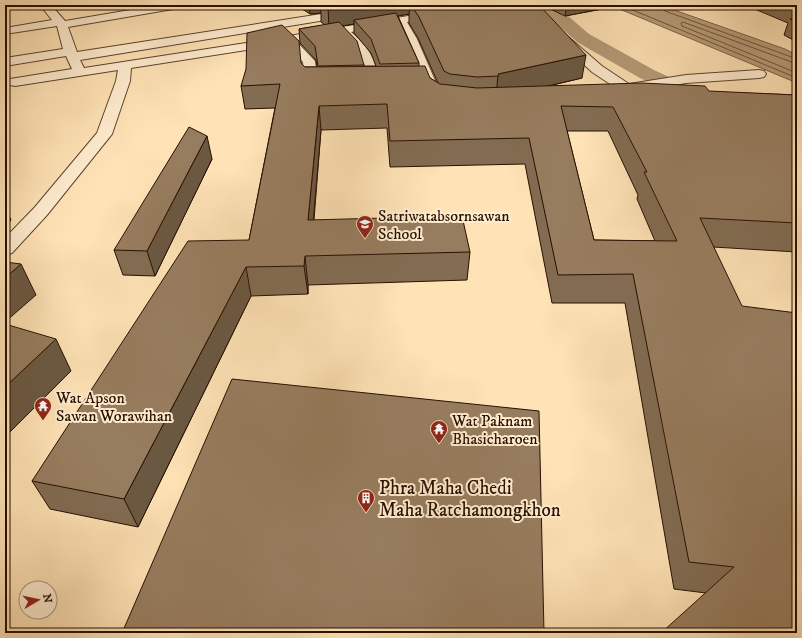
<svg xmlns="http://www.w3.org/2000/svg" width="802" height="638" font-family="'IM FELL DW Pica',serif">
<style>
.water{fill:#b69b78;stroke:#7d6348}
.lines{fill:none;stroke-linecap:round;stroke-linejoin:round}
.shore{stroke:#6e553c;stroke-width:1}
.canal{fill:#b69b78;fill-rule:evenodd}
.minor-casing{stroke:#5d442e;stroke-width:2}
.minor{fill:#ffedd0;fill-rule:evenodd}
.wall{fill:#826c52;stroke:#270f00;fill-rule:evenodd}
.shaded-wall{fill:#6a5842;stroke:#270f00}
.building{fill:#977d5f;stroke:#270f00;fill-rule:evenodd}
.labels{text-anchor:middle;stroke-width:4;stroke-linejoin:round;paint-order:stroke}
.poi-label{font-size:16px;fill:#270f00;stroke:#ffedd0;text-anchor:start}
.near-poi-label{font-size:19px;fill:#270f00;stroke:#ffedd0;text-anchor:start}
</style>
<rect width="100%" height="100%" fill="#ffe3b6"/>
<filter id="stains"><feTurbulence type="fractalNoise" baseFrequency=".005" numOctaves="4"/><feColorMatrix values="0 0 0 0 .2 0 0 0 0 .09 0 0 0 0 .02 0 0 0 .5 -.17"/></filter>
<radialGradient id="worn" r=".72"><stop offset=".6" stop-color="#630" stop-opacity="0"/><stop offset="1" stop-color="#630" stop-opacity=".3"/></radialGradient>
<path class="water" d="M610,5H660L785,49L797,55V83Z"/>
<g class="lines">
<g class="shore">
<path d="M661,5L665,11L797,59"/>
<path d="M623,6L797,78"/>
<path d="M797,64L683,22L681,23L682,26L797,73"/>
</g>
<path class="canal" d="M547,5H563L561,10L589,34L654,70L693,88L708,91L711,95L708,99L701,101L682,98L640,78L577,42L546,14L544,11Z"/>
<defs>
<g id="minor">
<path d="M40,5H51L65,21L160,5H184L179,8L68,27L77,52L379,5H404L399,8L80,60L84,68L246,43L420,14L411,5H423L430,12L429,18L407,22L417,39L441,94L439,97H429L427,94L405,39L397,24L351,32C371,49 375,60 380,85L378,88H368L366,85L359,54L340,34L297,42L315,61L318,82L328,84L330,87L328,90L323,91L307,89L305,86L303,62L285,44L131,68L130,81L112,134L47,215L12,253L5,255V238L35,207L97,133L116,81L118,70L15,86L10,85L8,82L10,79L72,69L66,56L5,66V58L63,49L57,26L5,34V28L52,20Z"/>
<path d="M528,5H538L544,16L602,66L629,84L686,75L759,70L764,71L766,74L764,77L759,78L686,83L627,93L622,92L592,72L535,20Z"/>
</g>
</defs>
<use href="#minor" class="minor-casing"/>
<use href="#minor" class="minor"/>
</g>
<g class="wall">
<path d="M296,5H539L582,78L549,86L797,95V252L713,247L797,633L706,593L674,589L625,303H552L525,164L390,167L387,128L321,130L314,220L470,252L467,280L308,285V294L251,296L138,527L50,509L32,481L249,240L275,108L245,109L241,86L302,64L305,67H317L316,60L300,43L299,29L325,25L321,22V13L310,14ZM409,14V23L418,38L438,83L430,78L419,66V63L398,16ZM354,24V33L371,53L376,66H364V65L342,26ZM567,131H608L638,195L637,199L655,241L594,240Z"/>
<path d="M542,5H623L565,16Z"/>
<path d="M745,5H797V42L784,35L788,23Z"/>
<path d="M212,159L155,276L123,275L114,250Z"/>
</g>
<g class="shaded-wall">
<path d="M309,5H320L321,13L310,14Z"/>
<path d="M325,5H410L409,14L357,23L354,20V24L329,28L328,7Z"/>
<path d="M567,5H623L565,16Z"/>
<path d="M586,55L582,78L496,98L498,74Z"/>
<path d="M319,106L321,130L311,247L308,220Z"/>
<path d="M207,136L212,159L155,276L147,251Z"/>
<path d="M5,206L11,220L5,227Z"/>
<path d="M305,256L308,285V294L304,266Z"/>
<path d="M21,264L36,295L5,322V278Z"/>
<path d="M246,267L251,296L138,527L124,499Z"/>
<path d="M56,339L71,371L5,437V387Z"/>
</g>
<g class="building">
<path d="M325,5H341L328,7Z"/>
<path d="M411,5H539L586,55L498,74L499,76L477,77L450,74L444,71L419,17Z"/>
<path d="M787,5H797V9Z"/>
<path d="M396,13L419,63L380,64L371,39L354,20Z"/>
<path d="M797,18V23L790,19Z"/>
<path d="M339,22L357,41L364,65L318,66L315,46L299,29Z"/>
<path d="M282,25L299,41L301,63L305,67L425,66L430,78L440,84L477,88L642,83L705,86L709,91L797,95V223L700,218L742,306L797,313V633H661L734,567L689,562L633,274L558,275L529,138L390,141L387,104L319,106L308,220L462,216L470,252L305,256L304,266L246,267L124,499L32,481L188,241L249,240L280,84L241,86L246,69L247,33ZM561,106L613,107L647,172H644L677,241L594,240Z"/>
<path d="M189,127L207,136L147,251L114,250Z"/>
<path d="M5,262L21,264L5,278Z"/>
<path d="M5,324L56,339L5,387Z"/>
<path d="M232,379L539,411L544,633H122Z"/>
</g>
<defs>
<symbol id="school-pin" viewBox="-11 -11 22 30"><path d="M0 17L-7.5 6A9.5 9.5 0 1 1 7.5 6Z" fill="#8f2418" stroke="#ffedd0"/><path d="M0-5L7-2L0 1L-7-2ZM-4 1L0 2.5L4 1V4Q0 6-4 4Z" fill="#fff"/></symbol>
<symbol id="temple-pin" viewBox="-11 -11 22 30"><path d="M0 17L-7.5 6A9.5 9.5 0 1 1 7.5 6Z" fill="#8f2418" stroke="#ffedd0"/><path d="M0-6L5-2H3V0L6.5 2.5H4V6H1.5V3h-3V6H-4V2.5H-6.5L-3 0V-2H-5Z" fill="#fff"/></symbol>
<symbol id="building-pin" viewBox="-11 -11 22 30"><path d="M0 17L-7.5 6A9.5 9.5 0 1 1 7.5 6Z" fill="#8f2418" stroke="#ffedd0"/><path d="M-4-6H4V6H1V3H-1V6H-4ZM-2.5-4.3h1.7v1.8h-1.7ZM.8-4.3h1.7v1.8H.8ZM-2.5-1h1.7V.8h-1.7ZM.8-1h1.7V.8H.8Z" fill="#fff"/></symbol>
</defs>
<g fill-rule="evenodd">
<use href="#school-pin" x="355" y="214" width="20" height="27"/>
<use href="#temple-pin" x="33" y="396" width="20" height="27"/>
<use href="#temple-pin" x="429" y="419" width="20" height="27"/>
<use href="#building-pin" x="356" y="488" width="20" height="27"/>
</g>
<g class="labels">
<g class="poi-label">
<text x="378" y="221">Satriwatabsornsawan<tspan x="378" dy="18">School</tspan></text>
<text x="56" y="403">Wat Apson<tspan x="56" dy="18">Sawan Worawihan</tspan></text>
<text x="452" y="426">Wat Paknam<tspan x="452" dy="18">Bhasicharoen</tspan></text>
</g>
<g class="near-poi-label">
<text x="379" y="494">Phra Maha Chedi<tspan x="379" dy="22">Maha Ratchamongkhon</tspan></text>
</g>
</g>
<rect width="802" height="638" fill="none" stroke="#ffe3b6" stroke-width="20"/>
<rect x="6" y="6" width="790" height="626" fill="none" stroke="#270f00" stroke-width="2"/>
<rect x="10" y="10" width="782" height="618" fill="none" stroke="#270f00"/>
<g transform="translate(38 600) rotate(81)"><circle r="19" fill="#ffedd0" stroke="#a9947d"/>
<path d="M0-3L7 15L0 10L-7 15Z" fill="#8f2418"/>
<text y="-6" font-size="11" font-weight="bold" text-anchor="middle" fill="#270f00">N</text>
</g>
<rect width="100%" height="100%" filter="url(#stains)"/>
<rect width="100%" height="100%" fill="url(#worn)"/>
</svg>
